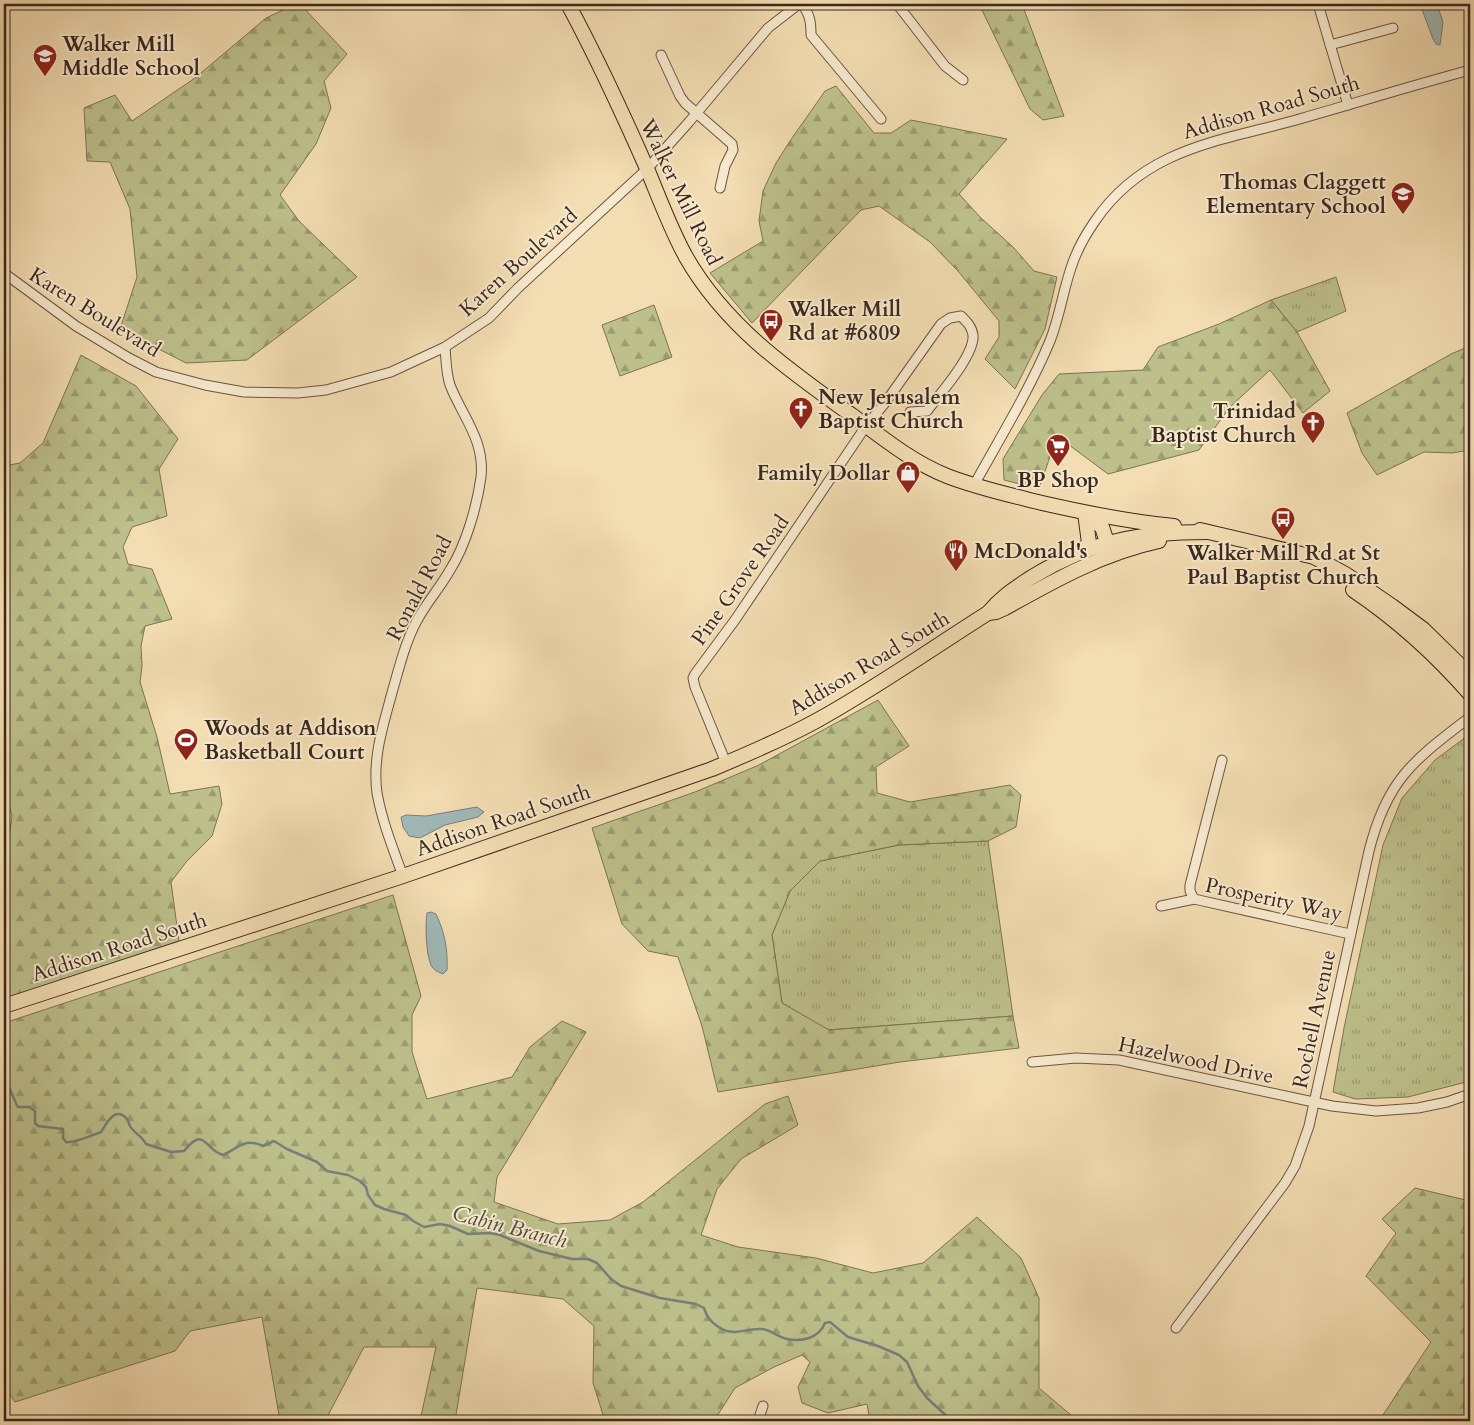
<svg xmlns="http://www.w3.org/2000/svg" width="1474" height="1425" font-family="Cardo,serif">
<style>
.grass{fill:url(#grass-tufts);stroke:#7c7454}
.forest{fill:url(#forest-firs);stroke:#7c7454}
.water{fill:#a0b9b7;stroke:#777f7a}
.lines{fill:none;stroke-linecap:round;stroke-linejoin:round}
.stream{stroke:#777f7a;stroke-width:2.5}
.minor-casing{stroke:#685543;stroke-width:11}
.primary-casing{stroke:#3a281e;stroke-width:16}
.minor{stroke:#f7e9cd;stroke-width:9}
.primary{stroke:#f3ddb2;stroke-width:14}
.labels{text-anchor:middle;stroke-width:4;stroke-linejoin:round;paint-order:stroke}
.poi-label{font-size:21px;font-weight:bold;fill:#3a281e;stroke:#f7e9cd;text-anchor:start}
.street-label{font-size:21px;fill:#3a281e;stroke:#f7e9cd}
.water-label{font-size:22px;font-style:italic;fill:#544c44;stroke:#f7e9cd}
</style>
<defs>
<pattern id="grass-tufts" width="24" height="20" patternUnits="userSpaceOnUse" patternTransform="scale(1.25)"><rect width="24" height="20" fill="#bdc08b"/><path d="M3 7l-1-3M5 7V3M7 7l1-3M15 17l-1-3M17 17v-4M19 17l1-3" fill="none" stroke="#9b9c71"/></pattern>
<pattern id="forest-firs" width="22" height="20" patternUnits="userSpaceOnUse" patternTransform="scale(1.25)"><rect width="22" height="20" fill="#bdc08b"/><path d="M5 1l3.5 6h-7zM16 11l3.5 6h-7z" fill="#9b9c71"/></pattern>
</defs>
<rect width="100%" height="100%" fill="#f3ddb2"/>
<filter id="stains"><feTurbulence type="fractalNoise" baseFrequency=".004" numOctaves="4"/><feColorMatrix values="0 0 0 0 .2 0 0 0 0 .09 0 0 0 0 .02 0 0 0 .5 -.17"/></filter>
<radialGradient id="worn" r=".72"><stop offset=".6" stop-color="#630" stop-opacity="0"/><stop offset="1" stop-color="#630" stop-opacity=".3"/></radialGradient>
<g class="grass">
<path d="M1336,277L1346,311L1297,332L1271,300Z"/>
<path d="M1470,734V1081L1408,1097L1355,1099L1333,1092L1344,1028L1383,845L1402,798L1435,760Z"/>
<path d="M988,841L1013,1016L828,1030L782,1003L772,935L790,891L820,861L899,845Z"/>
</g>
<g class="forest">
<path d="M296,4H300L347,54L324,81L331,108L316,144L280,195L299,221L357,277L247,360L186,363L120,329L137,277L130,209L110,162L87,161L84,108L115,95L132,121L195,78L266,18Z"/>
<path d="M979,4H1022L1064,116L1043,120L1030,109Z"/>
<path d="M836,86L874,133H891L911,120L1007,139L959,194L981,218L1013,247L1034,271L1057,277L1045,329L1015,389L985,359L999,337V321L958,271L930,242L879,206L861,210L752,323L710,273L763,241L759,221L763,191L776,163L790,141L825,91Z"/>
<path d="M1271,300L1297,332L1330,391L1303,413L1270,370L1229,408L1199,450L1108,474L1057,436L1039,489L1004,480L1003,459L1042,395L1059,374L1143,370L1158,347L1219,324Z"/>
<path d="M654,305L672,357L620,376L602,325Z"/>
<path d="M1470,346V450L1452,453L1424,452L1377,475L1362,453L1347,413L1451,354Z"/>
<path d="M81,355L136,386L178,439L159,469L167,516L132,527L123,547L128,564L152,569L172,619L145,626L141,646L142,666L140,682L157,737L170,794L219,786L222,804L212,836L187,861L171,882L179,941L4,1000V874L12,816L4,786V466L20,463L43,443Z"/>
<path d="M878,700L909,746L876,767L877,793L910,802L1010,785L1021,795L1016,827L988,841L899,845L820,861L790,891L772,935L782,1003L829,1030L1013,1016L1019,1048L900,1062L718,1092L702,1026L678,957L648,951L622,924L592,828L695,792L759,765Z"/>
<path d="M393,895L421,996L412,1015V1052L427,1099L512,1077L530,1047L562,1021L586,1032L497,1177L494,1202L558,1224L610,1220L643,1202L765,1104L788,1096L798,1125L741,1159L717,1189L701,1235L738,1247L816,1258L873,1273L923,1263L977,1217L1021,1258L1039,1298V1388L1078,1421H870L867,1404L828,1413L802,1403L798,1387L810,1362L802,1355L774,1367L735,1388L717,1416L723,1421H605L593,1383L594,1326L563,1299L477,1288L455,1421H420L436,1347H364L325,1421H280L262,1317L190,1331L175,1351L15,1402L4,1386V1023Z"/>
<path d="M1415,1188L1470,1201V1416L1462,1418V1421H1379L1431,1342L1366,1276L1396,1233L1382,1219Z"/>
</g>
<g class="water">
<path d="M1420,4H1437L1443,22L1440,45L1436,44L1433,39Z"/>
<path d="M477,807L484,812L478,817L445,825L420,838L409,836L403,827L401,817L406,815L426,816Z"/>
<path d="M431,912L436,914C445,933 448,950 447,970L443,974C438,972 433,970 431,965C426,954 425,925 427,913Z"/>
</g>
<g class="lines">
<path class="stream" d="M4,1081C11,1087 13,1099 18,1107H29L35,1111V1123L38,1126L63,1129V1138L66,1142C72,1144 93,1135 101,1132C106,1124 115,1105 127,1119C129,1122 128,1122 130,1126C134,1133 142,1136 146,1144L171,1152L184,1151C205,1124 205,1151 223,1155C239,1148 244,1137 263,1146L274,1141L287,1149L317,1162L327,1171L348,1175L360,1181L366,1187L368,1195L375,1205L384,1209L406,1215L413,1221L424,1227L440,1224L450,1226L468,1234L490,1233L500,1235L539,1251L572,1259H588L597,1263L611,1279L621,1286L660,1298L696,1304L704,1308C707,1317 710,1321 717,1326C734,1338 743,1328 762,1329C771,1330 778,1337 787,1339C803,1342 819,1338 825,1323L830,1322L848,1337L878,1346L899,1355L907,1362L918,1386L927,1398L952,1421"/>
<defs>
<g id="minor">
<path d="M802,4C810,15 811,22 811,35L881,119"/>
<path d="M897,4L945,66L963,80"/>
<path d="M1318,4L1348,105"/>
<path d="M1330,45L1393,28"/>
<path d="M661,55L680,96L685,103L732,144L733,150L725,166L720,188"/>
<path d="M4,273L76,326L129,358L156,372L205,385L244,392L298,393L326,390L391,372L445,347L489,318L518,288L647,169L689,122L768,28L799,4"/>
<path d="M974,485C1000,438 1029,391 1050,341C1060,316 1063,290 1072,265C1077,250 1086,234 1095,221C1146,146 1224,141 1303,118C1359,102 1414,85 1470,70"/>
<path d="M726,763L695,687L693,678L695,674L735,620L866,426L885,403L941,324L950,318L961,316C967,322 972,327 973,335C975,355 939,395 927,411L910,412"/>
<path d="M403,876C393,849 382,821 377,793C372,757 384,723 393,689C400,665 406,639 419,617C428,601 441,586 450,570C466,545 477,506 481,477C485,440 462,416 450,385C446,373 446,359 445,347"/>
<path d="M1194,899L1190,891V885L1222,760"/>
<path d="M1161,906L1194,899L1350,934"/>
<path d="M1032,1062L1076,1058L1119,1060L1332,1106L1376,1111L1418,1108L1447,1102L1470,1094"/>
<path d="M1176,1328L1285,1183L1295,1166L1309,1126L1369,851C1387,779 1414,760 1470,717"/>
<path d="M758,1421L763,1406"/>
</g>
<g id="primary">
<path d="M568,4C597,58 623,114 648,171C660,200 671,230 686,257C726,327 790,371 853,416C883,438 912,462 947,476C978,488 1010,495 1042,503C1086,513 1129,522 1174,526"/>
<path d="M1086,514L1102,527L1110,551"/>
<path d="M1200,530L1314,557L1347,575L1392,606L1423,629L1470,675"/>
<path d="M1081,552L1089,543L1085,513"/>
<path d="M1353,590C1396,619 1436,655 1470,694"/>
<path d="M988,613L996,612L1005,608C1055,580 1103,553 1159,541"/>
<path d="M4,1006L403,876L712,769C748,754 783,739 816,721C876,688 931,649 988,613C1002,596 1014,589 1032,577C1091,541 1140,532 1207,532"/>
</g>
</defs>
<use href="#minor" class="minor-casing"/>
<use href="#primary" class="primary-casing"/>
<use href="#minor" class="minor"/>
<use href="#primary" class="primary"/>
</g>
<defs>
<symbol id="school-pin" viewBox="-11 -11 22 30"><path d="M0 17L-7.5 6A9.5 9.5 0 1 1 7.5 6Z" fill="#8f2418" stroke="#f7e9cd"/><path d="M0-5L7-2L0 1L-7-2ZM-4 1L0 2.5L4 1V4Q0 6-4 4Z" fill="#fff"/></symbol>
<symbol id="bus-pin" viewBox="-11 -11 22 30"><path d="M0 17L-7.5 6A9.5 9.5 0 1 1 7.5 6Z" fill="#8f2418" stroke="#f7e9cd"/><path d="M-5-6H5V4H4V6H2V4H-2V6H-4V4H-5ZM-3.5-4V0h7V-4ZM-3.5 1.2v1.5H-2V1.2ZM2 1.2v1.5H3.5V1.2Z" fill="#fff"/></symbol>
<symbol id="church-pin" viewBox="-11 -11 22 30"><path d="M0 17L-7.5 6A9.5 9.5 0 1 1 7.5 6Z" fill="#8f2418" stroke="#f7e9cd"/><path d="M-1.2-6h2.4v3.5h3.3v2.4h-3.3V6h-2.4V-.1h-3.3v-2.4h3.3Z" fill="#fff"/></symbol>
<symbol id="supermarket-pin" viewBox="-11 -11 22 30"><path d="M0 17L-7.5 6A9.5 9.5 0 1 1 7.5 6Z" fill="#8f2418" stroke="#f7e9cd"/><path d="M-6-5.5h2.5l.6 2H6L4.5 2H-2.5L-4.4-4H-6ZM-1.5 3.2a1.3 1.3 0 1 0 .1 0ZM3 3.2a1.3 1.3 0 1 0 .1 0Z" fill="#fff"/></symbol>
<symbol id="shop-pin" viewBox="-11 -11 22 30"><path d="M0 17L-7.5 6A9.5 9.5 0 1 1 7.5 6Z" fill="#8f2418" stroke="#f7e9cd"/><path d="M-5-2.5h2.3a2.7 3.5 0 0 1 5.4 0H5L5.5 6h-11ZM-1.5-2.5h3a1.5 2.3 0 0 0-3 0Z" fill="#fff"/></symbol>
<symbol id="restaurant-pin" viewBox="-11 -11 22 30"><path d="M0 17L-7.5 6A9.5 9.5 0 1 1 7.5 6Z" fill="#8f2418" stroke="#f7e9cd"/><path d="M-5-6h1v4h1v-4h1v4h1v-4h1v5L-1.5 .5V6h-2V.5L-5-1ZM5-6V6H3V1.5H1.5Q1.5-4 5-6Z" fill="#fff"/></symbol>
<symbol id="stadium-pin" viewBox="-11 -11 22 30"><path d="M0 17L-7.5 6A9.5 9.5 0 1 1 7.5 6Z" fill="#8f2418" stroke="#f7e9cd"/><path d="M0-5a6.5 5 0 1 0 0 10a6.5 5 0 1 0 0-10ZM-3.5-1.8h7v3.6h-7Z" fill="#fff"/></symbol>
</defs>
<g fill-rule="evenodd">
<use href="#school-pin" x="31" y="42" width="28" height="38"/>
<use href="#school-pin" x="1389" y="180" width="28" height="38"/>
<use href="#bus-pin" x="757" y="307" width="28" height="38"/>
<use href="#church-pin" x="787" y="395" width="28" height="38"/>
<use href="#church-pin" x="1299" y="409" width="28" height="38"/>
<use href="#supermarket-pin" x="1044" y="432" width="28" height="38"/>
<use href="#shop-pin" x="894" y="459" width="28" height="38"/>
<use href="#bus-pin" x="1269" y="505" width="28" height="38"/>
<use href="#restaurant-pin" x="942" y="537" width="28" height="38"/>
<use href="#stadium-pin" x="172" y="726" width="28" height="38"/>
</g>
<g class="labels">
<g class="poi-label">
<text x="62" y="51">Walker Mill<tspan x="62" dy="24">Middle School</tspan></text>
<text x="1386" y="189" text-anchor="end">Thomas Claggett<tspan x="1386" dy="24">Elementary School</tspan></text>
<text x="788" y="316">Walker Mill<tspan x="788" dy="24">Rd at #6809</tspan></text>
<text x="818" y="404">New Jerusalem<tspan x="818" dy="24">Baptist Church</tspan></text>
<text x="1296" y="418" text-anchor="end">Trinidad<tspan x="1296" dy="24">Baptist Church</tspan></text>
<text x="890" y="480" text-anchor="end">Family Dollar</text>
<text x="1058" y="487" text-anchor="middle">BP Shop</text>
<text x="974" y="558">McDonald's</text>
<text x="1283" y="560" text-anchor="middle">Walker Mill Rd at St<tspan x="1283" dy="24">Paul Baptist Church</tspan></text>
<text x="204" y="735">Woods at Addison<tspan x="204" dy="24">Basketball Court</tspan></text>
</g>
<g class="street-label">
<text transform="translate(1271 107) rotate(-16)" y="7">Addison Road South</text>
<text transform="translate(681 192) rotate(64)" y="7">Walker Mill Road</text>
<text transform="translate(518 262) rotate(-42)" y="7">Karen Boulevard</text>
<text transform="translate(95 312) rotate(32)" y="7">Karen Boulevard</text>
<text transform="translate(740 580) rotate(-55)" y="7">Pine Grove Road</text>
<text transform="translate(419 588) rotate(-62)" y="7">Ronald Road</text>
<text transform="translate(869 663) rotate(-31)" y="7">Addison Road South</text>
<text transform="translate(503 820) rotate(-19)" y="7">Addison Road South</text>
<text transform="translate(1274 899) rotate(12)" y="7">Prosperity Way</text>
<text transform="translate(119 947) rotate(-18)" y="7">Addison Road South</text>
<text transform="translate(1314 1019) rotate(-78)" y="7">Rochell Avenue</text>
<text transform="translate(1196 1060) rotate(12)" y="7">Hazelwood Drive</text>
</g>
<g class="water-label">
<text transform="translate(510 1226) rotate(14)" y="8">Cabin Branch</text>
</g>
</g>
<rect width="1474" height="1425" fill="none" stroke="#f3ddb2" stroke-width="20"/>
<rect x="5" y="5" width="1464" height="1415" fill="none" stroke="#3a281e" stroke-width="2.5"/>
<rect x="10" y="10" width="1454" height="1405" fill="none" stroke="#3a281e"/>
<rect width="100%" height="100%" filter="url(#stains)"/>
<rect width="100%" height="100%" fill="url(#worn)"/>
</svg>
